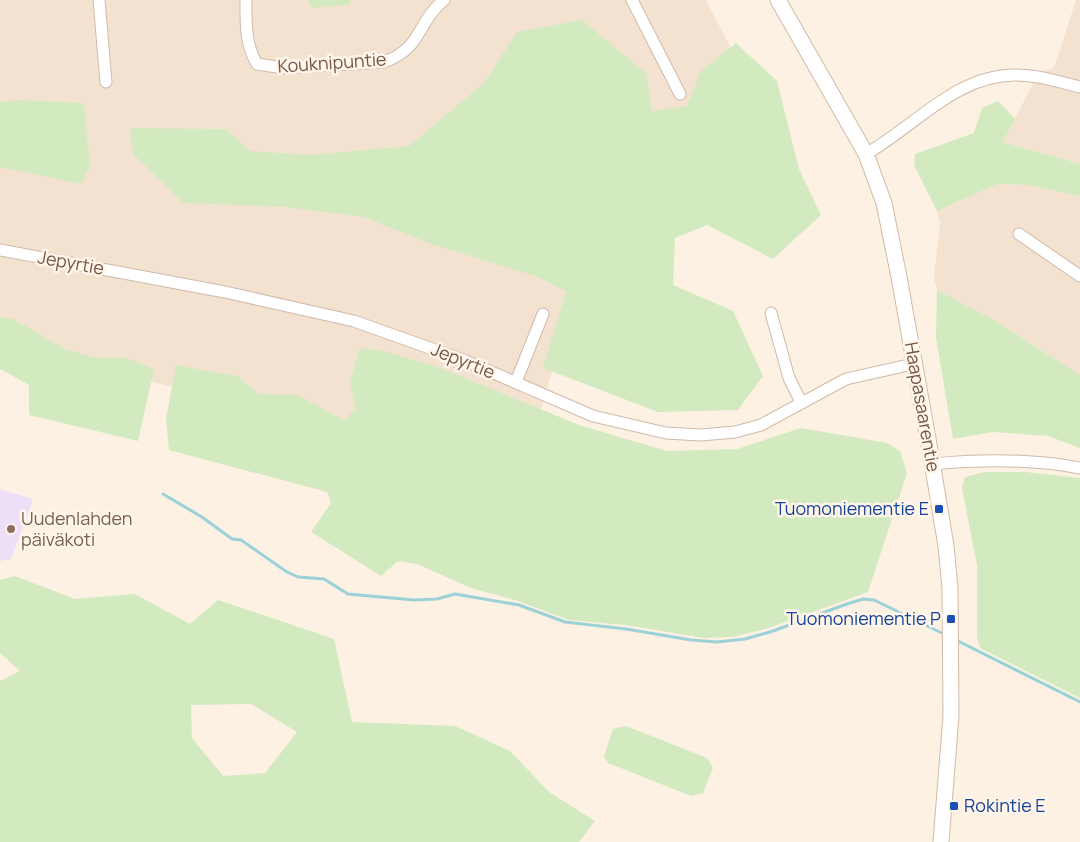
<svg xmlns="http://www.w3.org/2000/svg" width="1080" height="842" font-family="Manrope,sans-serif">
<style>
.residential{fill:#f4e2d1}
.education{fill:#eedff8}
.green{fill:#d3eac1;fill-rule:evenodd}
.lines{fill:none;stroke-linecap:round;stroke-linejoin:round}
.stream{stroke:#9dd1d8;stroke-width:3}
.street-casing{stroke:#d0baac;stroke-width:13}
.secondary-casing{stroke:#d3baa9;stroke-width:17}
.street{stroke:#fff;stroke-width:11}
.secondary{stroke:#fff;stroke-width:15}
.transit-dot{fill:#1a4fb4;stroke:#fff5e9;stroke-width:2}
.education-dot{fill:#8d6e63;stroke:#fff5e9;stroke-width:2}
.labels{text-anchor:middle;stroke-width:5;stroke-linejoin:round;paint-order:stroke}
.street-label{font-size:18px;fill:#745649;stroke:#fff5e9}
.transit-label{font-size:18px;fill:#164399;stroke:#fff5e9;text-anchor:end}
.education-label{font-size:18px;fill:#785e54;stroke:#fff5e9;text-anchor:start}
</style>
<rect width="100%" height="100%" fill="#fcf1e2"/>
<g class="residential">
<path d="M0,0H706L750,85L578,280L524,468L0,347Z"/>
<path d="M1076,0H1080V164L1003,142L1039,72L1054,68Z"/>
<path d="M998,184L1028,185L1080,196V375L991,318L937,290L934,278L940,223L937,211Z"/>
</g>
<path class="education" d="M0,489L33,499L11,559L0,561Z"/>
<g class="green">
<path d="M307,0H351L348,5L312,8Z"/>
<path d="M582,20L646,73L652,111L687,106L701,71L736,43L777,81L799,169L821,215L773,259L707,225L675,238L673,285L733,311L763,376L738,410L658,412L543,368L566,291L535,276L431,244L364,217L285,207L183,203L133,154L130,128L226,129L250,151L309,155L409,146L484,83L517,32Z"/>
<path d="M18,100L84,103L90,167L81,184L0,167V102Z"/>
<path d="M998,101L1015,119L1003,142L1080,164V196L1028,185L998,184L937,211L914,165L915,154L974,133L982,108Z"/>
<path d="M937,290L991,318L1080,375V448L1048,436L993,432L953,439L936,338Z"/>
<path d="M0,317L13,319L65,349L95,358H128L154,369L138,441L29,415V385L0,369Z"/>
<path d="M360,348L384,351L443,369L579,425L667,451L737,449L801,428L887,443L900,451L907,473L868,592L766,629L732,637L704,638L625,625L569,620L515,600L471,588L417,564L398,561L381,576L311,532L331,503L327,492L169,450L166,419L176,365L237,376L259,394L297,395L344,420L355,409L350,381Z"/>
<path d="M984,472H1026L1080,478V698L980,648L977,637V565L962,488L965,477Z"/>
<path d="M15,576L75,599L135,594L190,624L218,600L334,639L352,722L455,726L510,751L549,792L595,821L579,842H0V681L20,671L0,653V580ZM251,704L297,732L265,773L223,776L192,738L191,705Z"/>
<path d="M626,726L707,758L713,768L703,793L691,796L608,763L604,756L613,729Z"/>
</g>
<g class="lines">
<g class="stream">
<path d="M163,494L202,517L232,539L241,540L287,572L298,577L324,579L348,594L414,600L437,599L455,594L519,605L565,622L626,629L691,640L717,642L745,639L770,632L847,604L863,599L874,600L946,635"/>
<path d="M954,639L1080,702"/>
</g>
<defs>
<g id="street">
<path d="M99,0L106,82"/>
<path d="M246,0C246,23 245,44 257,64L283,68L384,62C423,48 416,23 444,0"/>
<path d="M632,0L680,94"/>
<path d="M866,154C914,127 957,74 1016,75C1038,75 1059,82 1080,87"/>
<path d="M1019,234L1080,276"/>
<path d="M0,250L225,292L354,321L466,361L593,416L666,433L701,435L735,432L761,425L846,379L913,364"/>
<path d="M771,313L789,378L801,402"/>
<path d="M516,382L543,314"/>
<path d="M933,464C982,459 1031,459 1080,468"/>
</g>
<path id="secondary" d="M778,0L866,154L884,203L899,277L930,450L946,546L950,588L951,716L941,842"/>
</defs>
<use href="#street" class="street-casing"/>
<use href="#secondary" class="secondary-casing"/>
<use href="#street" class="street"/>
<use href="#secondary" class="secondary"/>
</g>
<g class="transit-dot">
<rect x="934" y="504" width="10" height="10" rx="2.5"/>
<rect x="946" y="614" width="10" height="10" rx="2.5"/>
<rect x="949" y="801" width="10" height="10" rx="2.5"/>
</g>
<circle class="education-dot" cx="11" cy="529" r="5"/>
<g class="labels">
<g class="street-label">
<text transform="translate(332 63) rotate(-4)" y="6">Kouknipuntie</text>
<text transform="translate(71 263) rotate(10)" y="6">Jepyrtie</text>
<text transform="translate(463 361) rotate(22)" y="6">Jepyrtie</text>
<text transform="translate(922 407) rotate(80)" y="6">Haapasaarentie</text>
</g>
<g class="transit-label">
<text x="929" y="515">Tuomoniementie E</text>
<text x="941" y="625">Tuomoniementie P</text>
<text x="964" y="812" text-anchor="start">Rokintie E</text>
</g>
<g class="education-label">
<text x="21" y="525">Uudenlahden<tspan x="21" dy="21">päiväkoti</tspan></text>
</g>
</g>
</svg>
